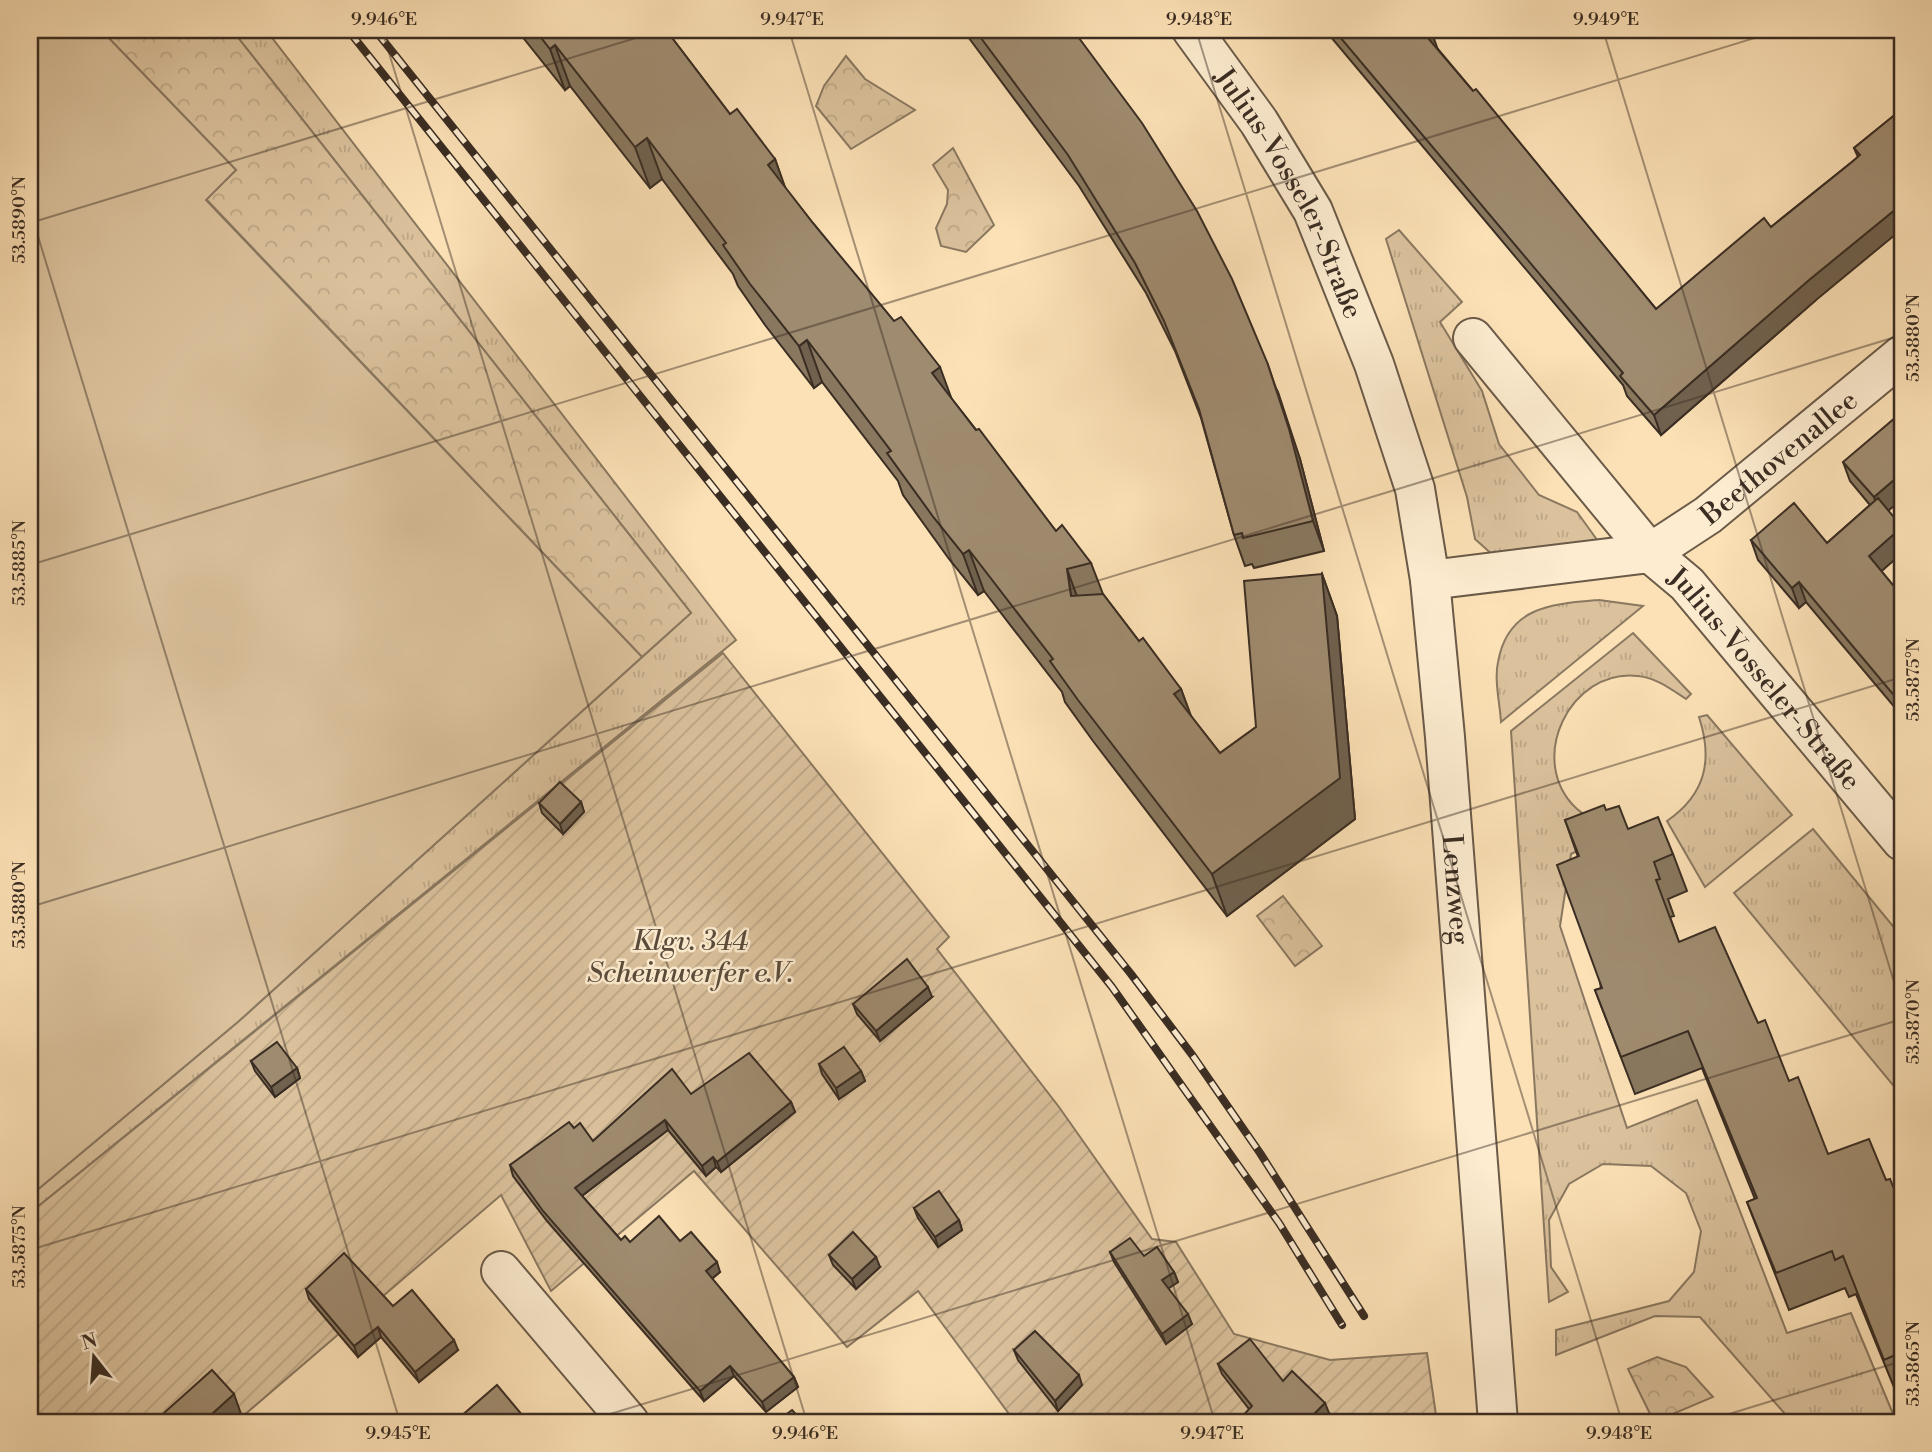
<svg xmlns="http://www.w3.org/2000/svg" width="1932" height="1452" font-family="'Libre Bodoni',serif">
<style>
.grass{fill:url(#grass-tufts);stroke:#8a7860;stroke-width:2}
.forest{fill:url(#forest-crowns);stroke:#8a7860;stroke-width:2}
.garden{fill:url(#garden-furrows);stroke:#8a7860;stroke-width:2}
.pitch{fill:#dbc29d;stroke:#8a7860;stroke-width:2}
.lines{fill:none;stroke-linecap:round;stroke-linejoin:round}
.minor-casing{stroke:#6a5a48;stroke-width:42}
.tertiary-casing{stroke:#6a5a48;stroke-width:42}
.minor{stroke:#fdecd0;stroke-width:38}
.tertiary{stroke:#fdecd0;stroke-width:38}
.rail-casing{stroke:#3a2d23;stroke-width:8}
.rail{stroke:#fdecd0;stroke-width:5;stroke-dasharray:16;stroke-linecap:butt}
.wall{fill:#89785f;stroke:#3a2d23;stroke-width:2}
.shaded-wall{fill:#6f614e;stroke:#3a2d23;stroke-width:2}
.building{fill:#9f8b6f;stroke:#3a2d23;stroke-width:2}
.ticks{fill:none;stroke:#3a2d23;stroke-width:2;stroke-opacity:0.45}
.labels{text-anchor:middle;stroke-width:5;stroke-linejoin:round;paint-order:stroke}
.street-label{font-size:28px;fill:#3a2d23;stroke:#fdecd0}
.park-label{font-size:28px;font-style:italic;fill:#5a4b3b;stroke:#fdecd0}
.neatline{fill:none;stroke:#3a2d23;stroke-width:2.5}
.ticks-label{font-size:18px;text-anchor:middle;fill:#3a2d23}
</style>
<defs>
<pattern id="grass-tufts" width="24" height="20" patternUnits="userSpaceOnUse" patternTransform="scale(1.75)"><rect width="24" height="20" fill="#dbc29d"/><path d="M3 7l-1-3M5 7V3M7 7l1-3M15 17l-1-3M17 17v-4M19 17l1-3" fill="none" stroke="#bda787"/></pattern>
<pattern id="forest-crowns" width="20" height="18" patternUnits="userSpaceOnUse" patternTransform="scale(1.75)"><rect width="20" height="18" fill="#dbc29d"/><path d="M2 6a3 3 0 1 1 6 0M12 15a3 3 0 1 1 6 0" fill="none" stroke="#bda787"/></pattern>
<pattern id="garden-furrows" width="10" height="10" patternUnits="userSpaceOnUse" patternTransform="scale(1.75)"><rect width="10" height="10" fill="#dbc29d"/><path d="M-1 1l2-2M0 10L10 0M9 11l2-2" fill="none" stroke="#bda787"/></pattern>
</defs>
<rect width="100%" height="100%" fill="#fce1b6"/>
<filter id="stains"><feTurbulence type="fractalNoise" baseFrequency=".00286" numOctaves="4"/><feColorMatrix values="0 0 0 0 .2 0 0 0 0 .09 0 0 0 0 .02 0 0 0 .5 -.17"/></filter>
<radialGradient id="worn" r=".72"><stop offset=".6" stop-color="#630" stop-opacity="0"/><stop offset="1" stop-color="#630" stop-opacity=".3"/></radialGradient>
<g class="grass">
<path d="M232,30H266L736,640L30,1213V1196L239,1021L691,613Z"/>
<path d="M1399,230L1462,302L1440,322L1482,391L1499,444L1539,495L1577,512L1600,544L1495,557L1475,539L1467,497L1386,239Z"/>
<path d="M1599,600L1643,606L1501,722C1500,704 1494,680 1498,662C1508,606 1552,604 1599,600Z"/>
<path d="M1633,633L1691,694L1686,699C1671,689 1657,678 1638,676C1570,668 1525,761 1577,809C1589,820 1604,824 1620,830L1571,854L1560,926L1627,1128L1697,1100L1787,1333L1851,1313L1896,1421L1902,1422H1792L1700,1317L1655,1316L1556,1355V1330L1669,1301L1694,1272L1701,1231L1686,1193L1651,1166L1603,1164L1569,1184L1549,1220L1551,1267L1568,1292L1549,1302L1511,731Z"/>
<path d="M1707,715L1792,815L1705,887L1667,821C1706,794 1713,760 1699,717Z"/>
<path d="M1813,829L1902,937V1096L1734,893Z"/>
</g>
<g class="forest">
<path d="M101,30H232L691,613L642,657L206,199L236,170Z"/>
<path d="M846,56L865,79L915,110L851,149L816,106L824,86Z"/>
<path d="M953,148L994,225L966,252L941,246L936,228L947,204L948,190L933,165Z"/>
<path d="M1283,896L1322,946L1295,966L1257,916Z"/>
<path d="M1657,1357L1686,1367L1713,1397L1654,1422L1628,1369Z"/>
</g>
<path class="garden" d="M723,653L949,937L937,949L1059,1107L1152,1239L1176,1242L1234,1334L1330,1360L1427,1353L1437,1422H1015L918,1291L847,1347L694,1171L551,1291L501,1195L236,1422H30V1213Z"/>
<path class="pitch" d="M30,30H101L236,170L206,200L642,657L239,1021L30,1196Z"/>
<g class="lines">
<defs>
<g id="minor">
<path id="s1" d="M1473,338L1650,553L1708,515L1902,355"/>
<path id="s2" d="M1430,580L1650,553L1687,584L1902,841"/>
<path d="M501,1271L629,1422"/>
</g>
<g id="tertiary">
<path id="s3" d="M1192,30L1259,122L1313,211L1374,364L1415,489L1430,580L1445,737L1498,1422"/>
</g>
</defs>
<use href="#minor" class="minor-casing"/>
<use href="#tertiary" class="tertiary-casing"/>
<use href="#minor" class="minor"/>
<use href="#tertiary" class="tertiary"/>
<defs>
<g id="rail">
<path d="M348,30L1112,987L1279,1223L1342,1325"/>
<path d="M375,30L1131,974L1193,1056L1260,1153L1364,1316"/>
</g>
</defs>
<use href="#rail" class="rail-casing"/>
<use href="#rail" class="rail"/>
</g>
<g class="wall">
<path d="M517,30H666L730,114L775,159L785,188L1056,531L1091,563L1103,594L1139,641L1181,689L1191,716L1220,753L1256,727L1322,574L1337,616L1355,819L1227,916L1093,741L1065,702L1062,692L984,591L978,595L949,559L903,495L898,481L822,382L814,388L765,325L738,286L733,274L662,179L650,188L570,86L565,90Z"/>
<path d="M963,30H1073L1278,392L1300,459L1324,551L1254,568L1252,564L1245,566L1234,535L1201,418L1175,351L1146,293L1079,186Z"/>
<path d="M1325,30H1429L1437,48L1656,309L1771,227L1858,157L1854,148L1902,109L1816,300L1661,435L1627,396L1623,385Z"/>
<path d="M1843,462L1902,527V553L1881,571L1902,596V716L1806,602L1799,608L1758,560L1751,540L1827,543L1870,505L1850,481Z"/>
<path d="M581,802L584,812L563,834L542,813L539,803Z"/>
<path d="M1606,810L1628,829L1673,854L1687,891L1668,899L1674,916L1670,917L1679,942L1758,1023L1828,1154L1886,1180L1902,1209V1395L1898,1397L1856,1294L1849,1297L1845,1288L1789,1310L1747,1202L1755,1199L1702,1068L1635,1094L1595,990L1601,988L1578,857L1565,820Z"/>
<path d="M932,997L880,1041L857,1014L853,1004Z"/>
<path d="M251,1061L297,1068L300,1078L275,1097L255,1071Z"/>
<path d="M819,1064L861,1071L865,1081L839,1099L822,1074Z"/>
<path d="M691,1094L791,1102L795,1112L721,1172L716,1167L706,1176L668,1130L582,1196L621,1240L630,1242L680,1241L720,1272L712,1279L794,1377L798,1387L766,1412L734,1376L704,1401L547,1221L513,1176L510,1165L574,1128L593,1141Z"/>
<path d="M914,1208L959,1220L962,1230L938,1247L918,1218Z"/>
<path d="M1110,1252L1144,1256L1174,1272L1178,1282L1168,1288L1192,1324L1166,1344L1114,1262Z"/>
<path d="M829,1255L880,1267L856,1289L833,1265Z"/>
<path d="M306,1289L393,1306L458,1350L419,1382L381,1337L358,1357L309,1299Z"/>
<path d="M1014,1350L1082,1385L1058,1411L1018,1360Z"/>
<path d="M1218,1364L1283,1381L1329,1413L1249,1409L1222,1374Z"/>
</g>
<g class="shaded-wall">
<path d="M1432,33L1439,53L1427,37Z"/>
<path d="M555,45L570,86L565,90L550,49Z"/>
<path d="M647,138L662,179L650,188L635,147Z"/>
<path d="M775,159L790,201L768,165Z"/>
<path d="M1902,204V229L1816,300L1661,435L1654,415L1809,280Z"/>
<path d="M807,340L822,382L814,388L799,346Z"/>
<path d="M1267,362L1300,459L1324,551L1313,521Z"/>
<path d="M940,367L955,408L932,373Z"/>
<path d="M1902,473V499L1881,517L1874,497Z"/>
<path d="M1902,527V553L1876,576L1869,556Z"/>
<path d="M969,550L984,591L978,595L963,554Z"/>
<path d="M1067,569L1082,610L1071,596Z"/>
<path d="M1322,574L1337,616L1355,819L1227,916L1212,874Z"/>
<path d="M1799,582L1806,602L1799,608L1792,588Z"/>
<path d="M1181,689L1196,730L1174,694Z"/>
<path d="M581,802L584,812L563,834L560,824Z"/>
<path d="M928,987L932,997L880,1041L876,1031Z"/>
<path d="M297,1068L300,1078L275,1097L271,1087Z"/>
<path d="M861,1071L865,1081L839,1099L836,1088Z"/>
<path d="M791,1102L795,1112L721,1172L717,1162Z"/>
<path d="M665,1120L668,1130L579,1198L575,1188Z"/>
<path d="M713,1157L716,1167L706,1176L702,1166Z"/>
<path d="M959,1220L962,1230L938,1247L935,1237Z"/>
<path d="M876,1257L880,1267L856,1289L852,1279Z"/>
<path d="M717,1262L720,1272L709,1281L706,1271Z"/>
<path d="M1174,1272L1178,1282L1166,1290L1162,1280Z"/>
<path d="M1188,1314L1192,1324L1166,1344L1162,1334Z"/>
<path d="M378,1327L381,1337L358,1357L354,1346Z"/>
<path d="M454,1340L458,1350L419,1382L415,1372Z"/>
<path d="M730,1366L734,1376L704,1401L700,1391Z"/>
<path d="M1079,1375L1082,1385L1058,1411L1055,1401Z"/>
<path d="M794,1377L798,1387L766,1412L762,1402Z"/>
<path d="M234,1394L241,1414L232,1422H203Z"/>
<path d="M1325,1403L1329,1413L1320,1422H1306Z"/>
</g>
<g class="building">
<path d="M535,30H666L730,114L737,109L775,159L768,165L813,223L894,321L901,317L940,367L932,373L976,430L979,429L1056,531L1062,525L1091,563L1067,569L1071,596L1103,594L1139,641L1143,638L1181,689L1174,694L1220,753L1256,727L1244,581L1322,574L1340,778L1212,874L1078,700L1050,661L1053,659L969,550L963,554L934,518L887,453L891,451L807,340L799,346L750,284L723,245L726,243L647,138L635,147L555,45L550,49Z"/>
<path d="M975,30H1073L1142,123L1197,211L1232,279L1267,362L1289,429L1313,521L1243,538L1242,533L1234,535L1199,409L1164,321L1135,263L1068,155Z"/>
<path d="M1334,30H1429L1432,33L1427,37L1473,91L1476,89L1656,309L1764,218L1771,227L1852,162L1860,155L1854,148L1902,109V204L1809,280L1654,415L1620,376L1623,373Z"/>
<path d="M1902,412V473L1874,497L1843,462Z"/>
<path d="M1878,498L1902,527L1869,556L1902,596V705L1799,582L1792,588L1751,540L1794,503L1827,543Z"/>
<path d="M560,782L581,802L560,824L539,803Z"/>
<path d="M1604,805L1606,810L1619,806L1628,829L1658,817L1673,854L1654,862L1660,879L1656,880L1679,942L1715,927L1758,1023L1765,1020L1789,1081L1798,1077L1828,1154L1869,1139L1886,1180L1890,1179L1902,1209V1352L1884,1360L1843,1256L1835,1260L1832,1251L1776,1273L1747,1202L1757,1198L1688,1031L1621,1057L1595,990L1602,988L1557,865L1579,856L1565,820Z"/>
<path d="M907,959L928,987L876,1031L853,1004Z"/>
<path d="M277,1042L297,1068L271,1087L251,1061Z"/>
<path d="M844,1047L861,1071L836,1088L819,1064Z"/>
<path d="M749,1053L791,1102L717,1162L713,1157L702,1166L665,1120L575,1188L621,1240L625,1236L630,1242L659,1216L680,1241L691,1232L717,1262L706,1271L794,1377L762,1402L730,1366L700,1391L543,1211L510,1165L569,1122L574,1128L580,1123L593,1141L672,1069L691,1094Z"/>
<path d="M939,1191L959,1220L935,1237L914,1208Z"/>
<path d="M853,1232L876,1257L852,1279L829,1255Z"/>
<path d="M1130,1238L1144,1256L1157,1247L1174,1272L1162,1280L1188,1314L1162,1334L1110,1252Z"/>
<path d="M344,1253L393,1306L412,1290L454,1340L415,1372L378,1327L354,1346L306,1289Z"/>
<path d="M1035,1331L1079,1375L1055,1401L1014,1350Z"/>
<path d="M1250,1339L1283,1381L1292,1371L1325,1403L1306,1422H1237L1252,1406L1218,1364Z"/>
<path d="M212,1370L234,1394L203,1422H156L155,1421Z"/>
<path d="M497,1385L528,1422H462L459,1418Z"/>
<path d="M792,1410L803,1422H776Z"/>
</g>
<path class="ticks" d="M382,30L807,1422M789,30L1215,1422M1196,30L1622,1422M1603,30L1902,1008M30,210L400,1422M30,223L662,30M30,565L1781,30M30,907L1902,335M30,1250L1902,677M584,1422L1902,1019M1703,1422L1902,1361"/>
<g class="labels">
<g class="street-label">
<text dy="10" stroke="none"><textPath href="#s3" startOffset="191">Julius-Vosseler-Straße</textPath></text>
<text dy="10" stroke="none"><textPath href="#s1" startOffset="439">Beethovenallee</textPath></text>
<text dy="10" stroke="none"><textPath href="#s2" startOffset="392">Julius-Vosseler-Straße</textPath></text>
<text dy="10" stroke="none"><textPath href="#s3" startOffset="917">Lenzweg</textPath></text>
</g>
<g class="park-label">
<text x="690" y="950">Klgv. 344<tspan x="690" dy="32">Scheinwerfer e.V.</tspan></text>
</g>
</g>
<rect width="1932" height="1452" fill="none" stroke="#fce1b6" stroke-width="77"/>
<g transform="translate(94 1357) rotate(343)" stroke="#fdecd0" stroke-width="5" paint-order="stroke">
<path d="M0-5L12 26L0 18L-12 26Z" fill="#3a2d23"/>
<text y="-10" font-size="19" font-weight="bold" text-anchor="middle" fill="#3a2d23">N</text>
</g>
<rect x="38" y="38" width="1856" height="1376" class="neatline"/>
<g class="ticks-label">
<text x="384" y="25">9.946°E</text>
<text x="792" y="25">9.947°E</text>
<text x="1199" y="25">9.948°E</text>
<text x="1606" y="25">9.949°E</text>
<text transform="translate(19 220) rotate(-90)" y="6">53.5890°N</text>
<text transform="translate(1913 338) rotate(-90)" y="6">53.5880°N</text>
<text transform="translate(19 563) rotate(-90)" y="6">53.5885°N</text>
<text transform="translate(1913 680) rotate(-90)" y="6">53.5875°N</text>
<text transform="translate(19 905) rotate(-90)" y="6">53.5880°N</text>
<text transform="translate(1913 1022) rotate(-90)" y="6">53.5870°N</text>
<text transform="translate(19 1247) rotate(-90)" y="6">53.5875°N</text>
<text transform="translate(1913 1364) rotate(-90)" y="6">53.5865°N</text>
<text x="398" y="1439">9.945°E</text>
<text x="805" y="1439">9.946°E</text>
<text x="1212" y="1439">9.947°E</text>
<text x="1619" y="1439">9.948°E</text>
</g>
<rect width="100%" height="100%" filter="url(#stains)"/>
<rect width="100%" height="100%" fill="url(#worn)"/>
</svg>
